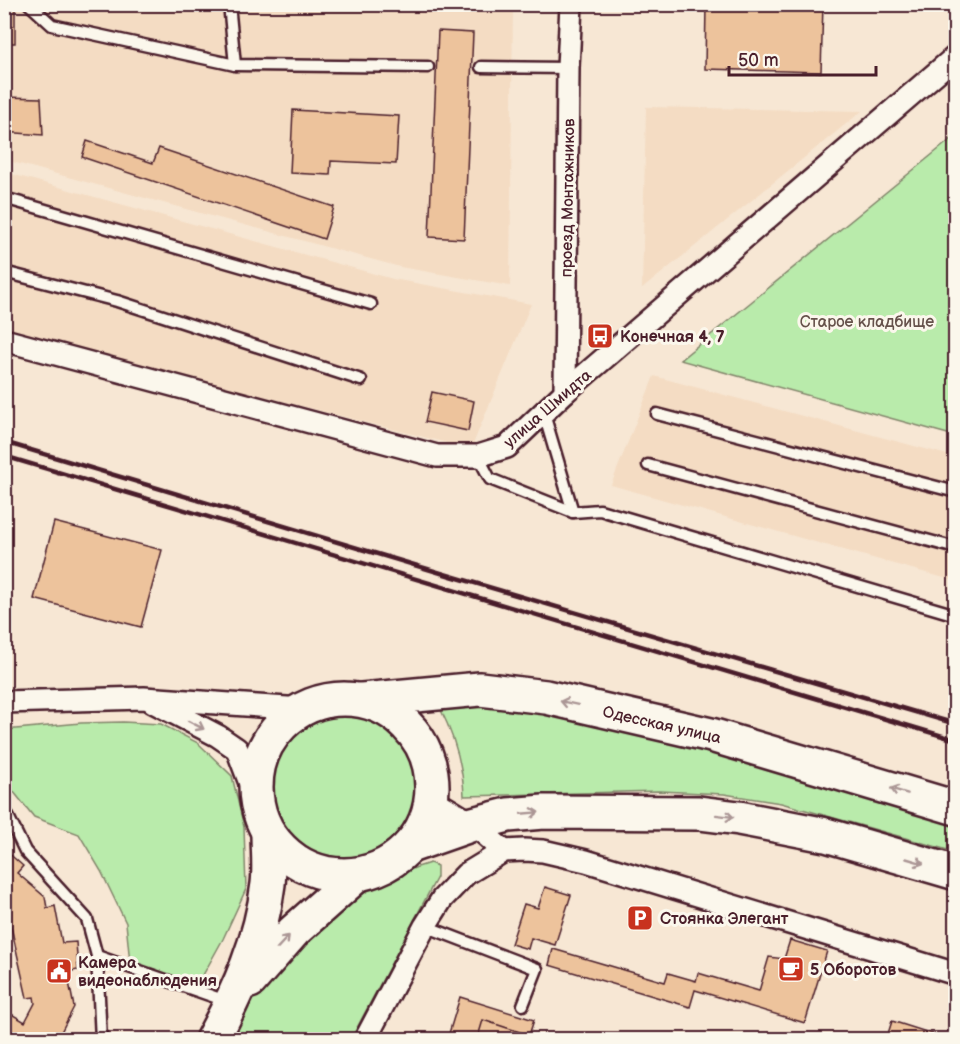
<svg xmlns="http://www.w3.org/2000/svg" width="960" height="1044" font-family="'Balsamiq Sans',sans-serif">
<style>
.built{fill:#f4dcc3}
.green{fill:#b9ebab;stroke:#82856b;stroke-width:1.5}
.building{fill:#edc39c;stroke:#4a1f2b;stroke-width:1.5}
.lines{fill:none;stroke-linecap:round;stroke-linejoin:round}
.lane-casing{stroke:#4a1f2b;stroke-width:15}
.street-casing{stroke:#4a1f2b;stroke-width:26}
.primary-casing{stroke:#4a1f2b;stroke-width:38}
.lane{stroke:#fbf7ec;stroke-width:10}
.street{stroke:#fbf7ec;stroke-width:21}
.primary{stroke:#fbf7ec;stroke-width:33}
.rail{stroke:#4a1f2b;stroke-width:4.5}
.oneway{stroke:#ab9695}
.labels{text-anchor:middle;stroke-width:6;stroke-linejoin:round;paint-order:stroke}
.street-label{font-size:16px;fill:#4a1f2b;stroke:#fbf7ec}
.park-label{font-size:16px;fill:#66524b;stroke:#fbf7ec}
.poi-label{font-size:16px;font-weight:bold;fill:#4a1f2b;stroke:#fbf7ec;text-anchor:start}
</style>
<rect width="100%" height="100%" fill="#f7e7d4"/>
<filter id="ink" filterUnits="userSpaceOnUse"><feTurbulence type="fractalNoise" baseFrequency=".0167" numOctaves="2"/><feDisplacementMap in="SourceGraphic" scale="12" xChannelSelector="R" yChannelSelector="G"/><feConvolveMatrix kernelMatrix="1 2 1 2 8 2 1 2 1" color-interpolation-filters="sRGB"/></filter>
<g filter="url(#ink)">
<g class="built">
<path d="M4,5H513L510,286L400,267L5,160Z"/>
<path d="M646,107L862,111L642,289Z"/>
<path d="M4,172L393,279L531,304L471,449L5,331Z"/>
<path d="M654,376L955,457V581L611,485Z"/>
</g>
<g class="green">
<path d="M955,136V436L680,360Z"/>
<path d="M478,699L681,746L955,815V852L781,803L724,794L660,791L464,796C463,765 454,736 440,708Z"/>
<circle cx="343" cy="788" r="76"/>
<path d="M123,722L161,724L198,743L232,776L244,827L246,889L223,939L198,984L130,963L126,923L101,871L79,834L34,817L5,781V730L81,723Z"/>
<path d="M430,863L437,866V877L351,1039L230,1040C239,1024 247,1005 258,991C302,936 361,883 430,863Z"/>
</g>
<g class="building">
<rect x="4" y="4" width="11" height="39"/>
<path d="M291,4H496V8Z"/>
<path d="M706,4H823L821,72L705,69Z"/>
<path d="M898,4H928V8L898,7Z"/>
<path d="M438,31L473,33L464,239L429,237Z"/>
<path d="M4,97L41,98L43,135L4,132Z"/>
<path d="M293,110L399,116L396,164L331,161L330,175L290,173Z"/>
<path d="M87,141L153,163L159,148L334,207L324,239L82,157Z"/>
<path d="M432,392L474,401L468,431L425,422Z"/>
<path d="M54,522L162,550L141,627L34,599Z"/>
<path d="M5,850L23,866L17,873L45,897L47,908L55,906L62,943L76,942L78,970L67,972L74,1007L59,1036L66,1040H4V1019L8,1012L25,1022L35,1003L34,997L27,998L10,922L4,918Z"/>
<path d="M545,887L571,895L555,945L531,938L528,949L511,944L524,904L538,908Z"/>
<path d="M790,940L827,951L805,1023L695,990L690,1007L549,965L553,949L665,982L668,973L696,981L698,973L759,991L769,957L784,959Z"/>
<path d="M460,997L534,1020L529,1035L545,1040H447Z"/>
<path d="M483,1020L529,1035L545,1040H477Z"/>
<path d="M892,1021L933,1034L932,1040H886Z"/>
</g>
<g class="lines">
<defs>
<g id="lane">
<path d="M29,4L52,25L235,65"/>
<path d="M229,4L235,65L428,67"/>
<path d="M481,67L568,68"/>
<path d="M4,198L371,304"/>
<path d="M4,272L117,301L361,380"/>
<path d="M544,414L573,512L600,510L956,615"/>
<path d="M657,414L956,492"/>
<path d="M478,456L490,479L573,512"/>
<path d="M648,465L956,548"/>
<path d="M4,808L25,851L87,919L97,956L101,1040"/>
<path d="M425,926L537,969L523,1005"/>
<path d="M97,956L229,1002"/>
</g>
<g id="street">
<path d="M4,340L437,456H478L507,447L565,392L956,56"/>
<path d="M565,392L568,68L571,4"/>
<path d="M4,702L144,698L302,709"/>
<path d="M153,702L218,736L237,749L256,799"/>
<path d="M432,799L473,824L504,851"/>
<path d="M365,1040L425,926L442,899L466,874L504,851L524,850L543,851L586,861L956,974"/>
</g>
<g id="primary">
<circle cx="344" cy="787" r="88"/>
<path d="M362,700L480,689L546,697L711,735L956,808"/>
<path d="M410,846L473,824L508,815L544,812L699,813L739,818L826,835L956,873"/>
<path d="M250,981L294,931L357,875"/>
<path d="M212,1040C239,990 261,941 268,884C270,867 268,849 268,833"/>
</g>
</defs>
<use href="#lane" class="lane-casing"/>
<use href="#street" class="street-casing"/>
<use href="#primary" class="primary-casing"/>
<use href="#lane" class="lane"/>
<use href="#street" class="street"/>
<use href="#primary" class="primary"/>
<g class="rail">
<path d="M4,442L451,576L956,724"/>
<path d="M4,456L956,740"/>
</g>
</g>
<defs><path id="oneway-shaft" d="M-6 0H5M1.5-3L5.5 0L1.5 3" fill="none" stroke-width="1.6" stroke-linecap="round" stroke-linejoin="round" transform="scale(1.5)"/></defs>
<g class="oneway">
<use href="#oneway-shaft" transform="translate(569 703) rotate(-168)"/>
<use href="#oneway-shaft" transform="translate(196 725) rotate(27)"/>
<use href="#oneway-shaft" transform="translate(899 791) rotate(-163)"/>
<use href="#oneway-shaft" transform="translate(530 813) rotate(-5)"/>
<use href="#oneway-shaft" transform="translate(725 816) rotate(7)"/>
<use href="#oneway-shaft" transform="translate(915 861) rotate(16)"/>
<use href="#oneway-shaft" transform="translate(283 942) rotate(-47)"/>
</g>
</g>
<defs>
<symbol id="bus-square" viewBox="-11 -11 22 22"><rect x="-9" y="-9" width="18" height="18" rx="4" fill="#c8321e" stroke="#fbf7ec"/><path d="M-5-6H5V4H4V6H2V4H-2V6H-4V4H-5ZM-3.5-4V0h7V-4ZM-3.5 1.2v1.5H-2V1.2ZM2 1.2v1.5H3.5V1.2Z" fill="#fff"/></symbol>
<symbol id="parking-square" viewBox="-11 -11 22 22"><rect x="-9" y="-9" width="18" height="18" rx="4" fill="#c8321e" stroke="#fbf7ec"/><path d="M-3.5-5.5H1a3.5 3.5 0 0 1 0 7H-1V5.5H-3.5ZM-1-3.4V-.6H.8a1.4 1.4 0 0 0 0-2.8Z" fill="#fff"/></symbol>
<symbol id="cafe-square" viewBox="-11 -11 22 22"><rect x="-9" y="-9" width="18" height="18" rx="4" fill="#c8321e" stroke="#fbf7ec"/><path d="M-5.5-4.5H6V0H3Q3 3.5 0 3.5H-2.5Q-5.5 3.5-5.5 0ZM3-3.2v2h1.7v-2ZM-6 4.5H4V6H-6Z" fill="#fff"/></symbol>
<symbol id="civic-square" viewBox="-11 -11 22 22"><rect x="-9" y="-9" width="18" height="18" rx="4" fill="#c8321e" stroke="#fbf7ec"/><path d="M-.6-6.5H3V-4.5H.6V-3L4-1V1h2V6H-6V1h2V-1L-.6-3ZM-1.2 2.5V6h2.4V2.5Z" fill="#fff"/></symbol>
</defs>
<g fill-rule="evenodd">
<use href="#bus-square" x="585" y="321" width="30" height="30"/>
<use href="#parking-square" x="625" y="903" width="30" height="30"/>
<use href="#cafe-square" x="776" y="954" width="30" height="30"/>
<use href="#civic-square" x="44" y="956" width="30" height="30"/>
</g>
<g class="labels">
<g class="street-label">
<text transform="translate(567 198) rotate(-89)" y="6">проезд Монтажников</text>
<text transform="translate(547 408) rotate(-41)" y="6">улица Шмидта</text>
<text transform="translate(662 724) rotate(13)" y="6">Одесская улица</text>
</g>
<g class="park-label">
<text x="867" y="327">Старое кладбище</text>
</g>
<g class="poi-label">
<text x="620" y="342">Конечная 4, 7</text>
<text x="660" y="924">Стоянка Элегант</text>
<text x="78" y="968">Камера<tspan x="78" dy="18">видеонаблюдения</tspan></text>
<text x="810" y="975">5 Оборотов</text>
</g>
</g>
<rect width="960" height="1044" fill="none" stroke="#fbf7ec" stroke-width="24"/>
<rect x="12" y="12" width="936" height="1020" fill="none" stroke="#4a1f2b" stroke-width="2" filter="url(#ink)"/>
<path d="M729 66v9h147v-9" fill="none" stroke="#4a1f2b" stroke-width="3"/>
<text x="738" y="66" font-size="18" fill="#4a1f2b" stroke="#fbf7ec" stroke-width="4.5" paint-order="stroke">50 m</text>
</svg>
